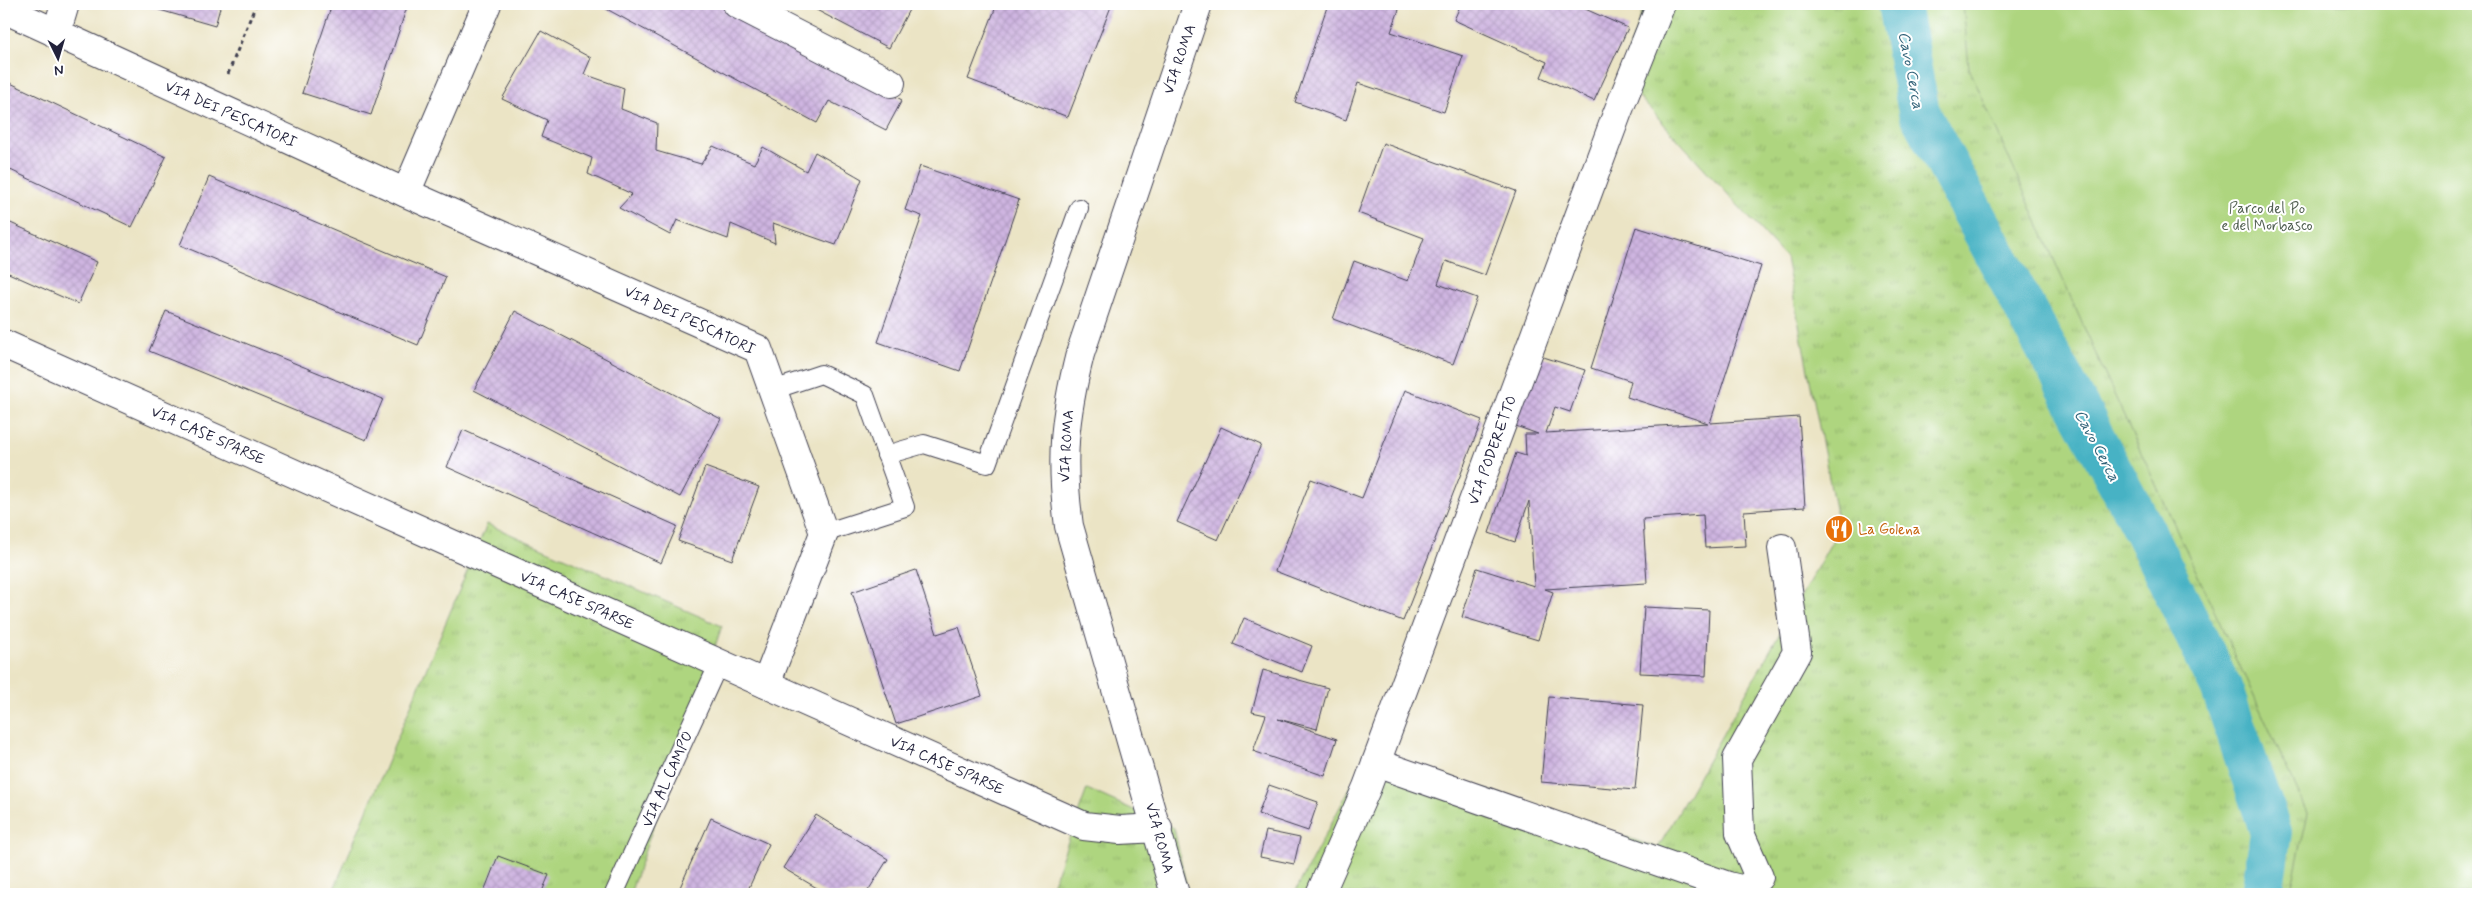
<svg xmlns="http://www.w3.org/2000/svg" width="2482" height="898" font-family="Mynerve,sans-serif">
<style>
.grass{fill:url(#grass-tufts);stroke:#687c5d}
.park{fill:#aed57f;stroke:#687c5d}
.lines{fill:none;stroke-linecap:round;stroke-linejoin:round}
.canal{stroke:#46b2c4;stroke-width:42}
.building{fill:url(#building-cross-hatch)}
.lane-casing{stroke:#403f50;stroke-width:20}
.street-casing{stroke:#403f50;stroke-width:30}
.secondary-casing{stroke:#403f50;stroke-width:30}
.path{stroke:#403f50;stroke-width:3;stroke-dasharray:4 4;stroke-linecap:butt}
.lane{stroke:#fff;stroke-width:18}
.street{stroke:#fff;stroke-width:28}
.secondary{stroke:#fff;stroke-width:28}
.labels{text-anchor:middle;stroke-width:4;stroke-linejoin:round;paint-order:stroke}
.street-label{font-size:15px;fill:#22223b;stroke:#fff}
.park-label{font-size:15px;fill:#536153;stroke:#fff}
.food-label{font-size:15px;fill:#c56008;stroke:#fff;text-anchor:start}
.water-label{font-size:16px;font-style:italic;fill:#326379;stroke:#fff}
</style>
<defs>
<pattern id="grass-tufts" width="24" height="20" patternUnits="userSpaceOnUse" patternTransform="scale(1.25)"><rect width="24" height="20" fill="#aed57f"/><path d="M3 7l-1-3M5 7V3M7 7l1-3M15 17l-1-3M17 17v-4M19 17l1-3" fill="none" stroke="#95b76f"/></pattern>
<pattern id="building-cross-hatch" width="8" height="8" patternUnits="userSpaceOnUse" patternTransform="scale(1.25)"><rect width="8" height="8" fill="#cfb5e1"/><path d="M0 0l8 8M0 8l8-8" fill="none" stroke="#b19bc2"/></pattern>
</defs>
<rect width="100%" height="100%" fill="#fff"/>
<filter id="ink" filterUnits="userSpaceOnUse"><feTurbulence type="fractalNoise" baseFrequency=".02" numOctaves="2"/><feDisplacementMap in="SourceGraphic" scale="10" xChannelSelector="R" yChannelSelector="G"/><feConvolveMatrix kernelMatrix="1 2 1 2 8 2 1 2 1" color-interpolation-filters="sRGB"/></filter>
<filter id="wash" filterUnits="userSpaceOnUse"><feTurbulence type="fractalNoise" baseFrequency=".0096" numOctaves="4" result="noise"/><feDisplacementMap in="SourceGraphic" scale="20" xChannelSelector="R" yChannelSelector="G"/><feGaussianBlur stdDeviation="1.12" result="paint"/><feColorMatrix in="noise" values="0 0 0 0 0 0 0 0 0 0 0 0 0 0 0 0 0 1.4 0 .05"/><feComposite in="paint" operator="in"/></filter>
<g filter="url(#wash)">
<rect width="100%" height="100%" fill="#ebe4c5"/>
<g class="grass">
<path d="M1645,4H2110L2461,894H1294L1370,750L1658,848L1839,529L1786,258L1620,76Z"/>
<path d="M487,524L722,626L630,894H332Z"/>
<path d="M1087,789L1174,828L1188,894H1049Z"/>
</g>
<path class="park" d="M1963,4H2478V894H2290L2308,813L2106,377L1969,68Z"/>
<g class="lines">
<path class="canal" d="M1899,4L1919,112L2144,530L2221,687L2271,832L2262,894"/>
</g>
<g id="blocks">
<g class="building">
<path d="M139,4H221L215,26Z"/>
<path d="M332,4H408L371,115L302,93Z"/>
<path d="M602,4H724L902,100L886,130L829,101L817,123L601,6Z"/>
<path d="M805,4H912L889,48Z"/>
<path d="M997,4H1112L1068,117L968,79Z"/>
<path d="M1328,4H1401L1391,32L1463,56L1444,112L1358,83L1346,120L1295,102Z"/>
<path d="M1461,4H1574L1628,28L1594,101L1541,77L1547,62L1454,20Z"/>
<path d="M541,31L591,58L584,74L624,88L621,109L657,123L656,151L701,164L713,146L754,164L763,147L806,171L815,152L862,179L836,245L773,223L775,243L731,224L728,239L677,220L670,235L619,208L632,194L588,174L592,158L541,137L547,120L502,99Z"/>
<path d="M4,80L166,157L132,227L4,167Z"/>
<path d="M1383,143L1516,191L1485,275L1446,261L1438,284L1477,298L1453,364L1333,319L1354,261L1408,281L1424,238L1358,213Z"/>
<path d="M920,166L1019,200L960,371L878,342L922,216L905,210Z"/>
<path d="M209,177L446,277L418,345L180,245Z"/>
<path d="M4,220L97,262L78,304L4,271Z"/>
<path d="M1636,227L1761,266L1710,423L1799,417L1805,507L1744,511L1746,546L1705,548L1703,515L1643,519L1647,583L1545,589L1553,592L1538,640L1462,617L1477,568L1534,586L1529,501L1515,542L1489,533L1516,453L1526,456L1525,434H1538L1513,425L1537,355L1585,370L1570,412L1555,407L1546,433L1708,423L1627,397L1631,381L1591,368Z"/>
<path d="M166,311L383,399L366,440L149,351Z"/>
<path d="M515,311L721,419L680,497L474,390Z"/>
<path d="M1405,390L1482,420L1403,621L1275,571L1311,479L1362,498Z"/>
<path d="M1221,427L1261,445L1218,540L1177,522Z"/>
<path d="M463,430L677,526L661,563L447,467Z"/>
<path d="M705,467L759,487L732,560L678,541Z"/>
<path d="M916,570L937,634L959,627L982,696L896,724L852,592Z"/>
<path d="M1644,607L1709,610L1706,676L1640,673Z"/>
<path d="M1244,618L1312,646L1302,672L1233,644Z"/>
<path d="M1263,670L1328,688L1317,729L1278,719L1337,739L1325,776L1253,751L1266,715L1252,712Z"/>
<path d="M1549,697L1643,705L1635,790L1541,782Z"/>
<path d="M1269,785L1318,802L1308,831L1258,814Z"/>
<path d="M816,815L888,859L866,894H827L783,868Z"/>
<path d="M711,818L769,844L746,894H677Z"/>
<path d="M1266,831L1300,838L1294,864L1260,857Z"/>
<path d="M498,856L549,875L541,894H483Z"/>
</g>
</g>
</g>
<g filter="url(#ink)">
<use href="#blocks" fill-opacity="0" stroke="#403f50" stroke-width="1"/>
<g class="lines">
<defs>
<g id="lane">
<path d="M773,390L821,374L865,395L905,507L824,533"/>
<path d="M886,455L924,444L987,464L1079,208"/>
<path d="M614,894L719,663"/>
</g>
<g id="street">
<path d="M737,4L891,83"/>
<path d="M4,9L406,193L758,349L824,533L766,684"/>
<path d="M56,34L65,4"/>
<path d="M406,193L487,4"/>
<path d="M4,344L1084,826L1120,830L1158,828"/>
<path d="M1376,763L1728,886L1745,890L1759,877L1740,833L1737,759L1797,652L1782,548"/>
<path d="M1320,894L1367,787L1617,114L1661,4"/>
</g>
<path id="secondary" d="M1175,894L1069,526C1060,460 1064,418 1080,354L1198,4"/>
</defs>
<use href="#lane" class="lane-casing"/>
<use href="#street" class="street-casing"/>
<use href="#secondary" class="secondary-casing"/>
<path class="path" d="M228,74L256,4"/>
<use href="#lane" class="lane"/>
<use href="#street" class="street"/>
<use href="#secondary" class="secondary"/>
</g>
</g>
<defs>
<symbol id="restaurant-disc" viewBox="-11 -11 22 22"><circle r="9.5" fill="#e8710a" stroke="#fff"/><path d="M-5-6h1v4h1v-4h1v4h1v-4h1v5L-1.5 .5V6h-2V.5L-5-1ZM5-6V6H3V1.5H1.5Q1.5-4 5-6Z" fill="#fff"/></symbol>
</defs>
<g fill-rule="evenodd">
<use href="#restaurant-disc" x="1823" y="513" width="32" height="32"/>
</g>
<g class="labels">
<g class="street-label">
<text transform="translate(1179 59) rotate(-71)" y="5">VIA ROMA</text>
<text transform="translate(231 114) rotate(24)" y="5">VIA DEI PESCATORI</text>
<text transform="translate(690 320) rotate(25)" y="5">VIA DEI PESCATORI</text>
<text transform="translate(208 435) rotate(24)" y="5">VIA CASE SPARSE</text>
<text transform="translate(1066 446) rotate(-87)" y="5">VIA ROMA</text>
<text transform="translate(1492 450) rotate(-70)" y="5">VIA PODERETTO</text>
<text transform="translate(577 600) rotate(24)" y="5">VIA CASE SPARSE</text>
<text transform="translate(947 765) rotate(24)" y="5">VIA CASE SPARSE</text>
<text transform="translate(667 779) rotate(-66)" y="5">VIA AL CAMPO</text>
<text transform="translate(1160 838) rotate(75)" y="5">VIA ROMA</text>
</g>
<g class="park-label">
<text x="2267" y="213">Parco del Po<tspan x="2267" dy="17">e del Morbasco</tspan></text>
</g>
<g class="food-label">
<text x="1858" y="534">La Golena</text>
</g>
<g class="water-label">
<text transform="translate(1912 70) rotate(79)" y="6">Cavo Cerca</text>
<text transform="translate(2098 445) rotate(62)" y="6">Cavo Cerca</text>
</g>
</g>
<rect width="2482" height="898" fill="none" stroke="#fff" stroke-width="20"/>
<g transform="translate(58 58) rotate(175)" stroke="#ffffff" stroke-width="4" paint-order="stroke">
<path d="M0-4L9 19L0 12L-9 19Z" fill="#22223b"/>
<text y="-8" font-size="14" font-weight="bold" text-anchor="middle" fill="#22223b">N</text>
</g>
</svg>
